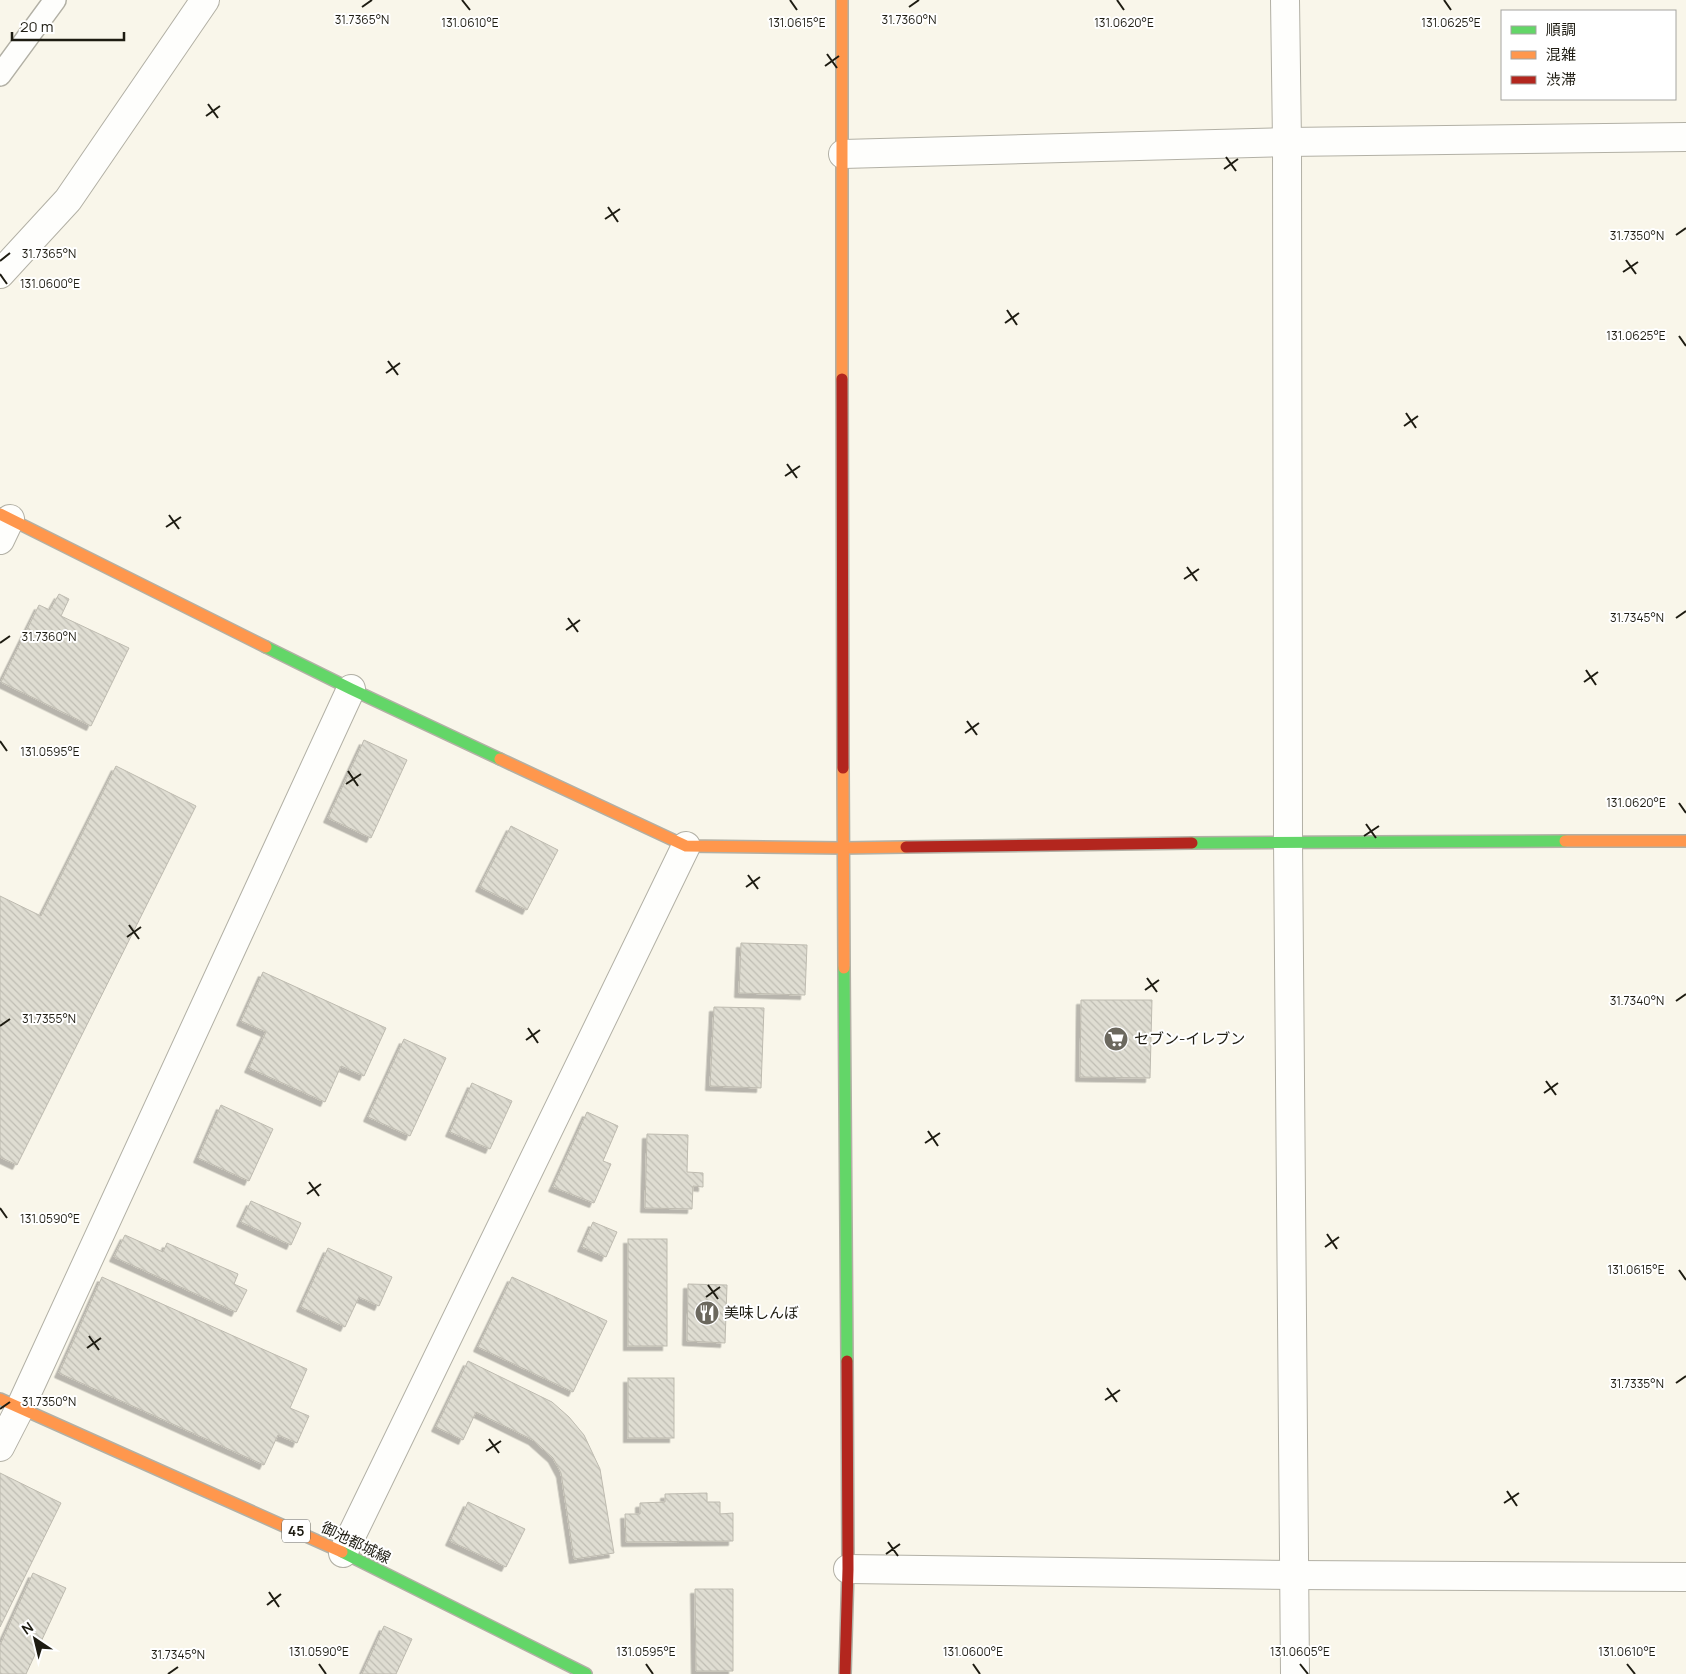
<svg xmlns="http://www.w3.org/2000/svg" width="1686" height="1674" font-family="Manrope,'Noto Sans JP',sans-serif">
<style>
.building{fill:url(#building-back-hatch);stroke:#bebbb0;filter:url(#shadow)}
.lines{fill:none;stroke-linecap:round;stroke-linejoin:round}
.lane-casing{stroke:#b2b0a5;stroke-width:24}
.street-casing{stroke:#b2b0a5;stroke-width:30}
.fast-casing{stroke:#b2b0a5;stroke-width:14}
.slow-casing{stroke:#b2b0a5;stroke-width:14}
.jam-casing{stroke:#b2b0a5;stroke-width:14}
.lane{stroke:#fefefc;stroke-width:21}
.street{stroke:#fefefc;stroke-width:28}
.fast{stroke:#63d668;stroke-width:11}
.slow{stroke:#ff974d;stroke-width:11}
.jam{stroke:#b3261e;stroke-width:11}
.ticks{fill:none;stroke:#1e1c12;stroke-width:2}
.labels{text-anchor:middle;stroke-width:4;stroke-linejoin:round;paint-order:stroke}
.shield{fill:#fff;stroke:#626059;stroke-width:1}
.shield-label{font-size:14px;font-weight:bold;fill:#1e1c12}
.poi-label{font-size:15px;fill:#1e1c12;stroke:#fff;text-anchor:start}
.street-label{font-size:15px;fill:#1e1c12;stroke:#fff}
.ticks-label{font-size:12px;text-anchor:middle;fill:#1e1c12;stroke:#fff;stroke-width:4;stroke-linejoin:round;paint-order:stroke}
</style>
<defs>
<pattern id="building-back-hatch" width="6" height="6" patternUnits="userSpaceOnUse" patternTransform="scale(1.25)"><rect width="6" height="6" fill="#dfddd2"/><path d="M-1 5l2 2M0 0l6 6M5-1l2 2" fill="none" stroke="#bfbdb3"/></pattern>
<filter id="shadow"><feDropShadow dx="-4.5" dy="4.5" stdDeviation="0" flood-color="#0004"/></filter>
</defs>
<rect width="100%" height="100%" fill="#f9f6ea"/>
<g class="building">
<path d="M59,594L69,599L61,616L129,648L91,726L1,682L39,605L50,610Z"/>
<path d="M364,740L407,760L371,838L328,818Z"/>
<path d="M116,766L196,806L17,1165L0,1157V896L41,916Z"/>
<path d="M511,826L558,850L527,910L480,887Z"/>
<path d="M741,943L807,945L805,995L739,993Z"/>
<path d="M263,972L386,1028L364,1076L341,1066L325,1102L249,1068L266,1032L241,1021Z"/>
<path d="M1081,1000H1152L1150,1078L1080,1077Z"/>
<path d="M714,1007L764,1008L761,1088L710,1086Z"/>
<path d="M404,1039L446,1058L410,1136L368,1117Z"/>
<path d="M472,1083L512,1101L490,1149L450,1132Z"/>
<path d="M221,1105L273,1129L249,1181L198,1158Z"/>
<path d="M587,1112L618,1126L603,1161L611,1164L594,1203L553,1187Z"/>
<path d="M647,1134L688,1135L687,1172L703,1173V1187L693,1186L692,1209L645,1208Z"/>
<path d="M251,1201L301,1223L291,1245L241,1222Z"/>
<path d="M593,1222L617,1232L606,1257L582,1247Z"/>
<path d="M125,1235L163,1252L167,1243L238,1274L234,1284L247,1290L236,1312L114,1257Z"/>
<rect x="628" y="1239" width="39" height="107"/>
<path d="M328,1248L392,1277L379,1306L359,1297L345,1327L301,1307Z"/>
<path d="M102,1277L307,1369L290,1408L309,1416L297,1443L278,1435L264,1465L59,1373Z"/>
<path d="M512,1277L607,1321L573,1392L478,1347Z"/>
<path d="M688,1284L727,1285L725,1343L687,1341Z"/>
<path d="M468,1361L552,1402L569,1417L584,1435L600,1469L614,1553L574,1559L561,1473L553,1458L533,1440L476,1412L463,1440L436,1427Z"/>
<rect x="628" y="1378" width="46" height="60"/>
<path d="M0,1473L61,1503L0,1627Z"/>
<path d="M707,1493V1502H720V1514L733,1513V1541L626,1542L625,1514H640V1503L665,1502V1494Z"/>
<path d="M468,1502L525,1529L506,1567L450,1541Z"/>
<path d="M33,1573L66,1588L26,1674H0V1645Z"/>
<path d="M695,1589H733V1671H696Z"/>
<path d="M384,1626L412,1639L396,1674H362Z"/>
</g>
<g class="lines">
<defs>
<path id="lane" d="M0,75L55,0"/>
<g id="street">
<path d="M1285,0L1287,142L1288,841L1295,1674"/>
<path d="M843,154L1287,142L1686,137"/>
<path d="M0,274L68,200L205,0"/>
<path d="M0,540L10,519"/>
<path d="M0,1447L20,1408L351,689"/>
<path d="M343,1553L686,846"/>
<path d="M848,1569L1294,1575L1686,1577"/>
</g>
<g id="fast">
<path d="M266,647L351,689L500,759"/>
<path d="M1192,843L1565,841"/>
<path d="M844,968L847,1361"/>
<path d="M342,1552L586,1674"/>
</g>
<g id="slow">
<path d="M842,0V379"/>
<path d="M0,514L266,647"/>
<path d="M500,759L686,846L843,848L906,847"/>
<path d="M843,768L844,968"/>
<path d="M1565,841H1686"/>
<path d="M0,1399L342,1552"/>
</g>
<g id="jam">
<path d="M842,379L843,768"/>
<path d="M906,847L1192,843"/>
<path d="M845,1674L848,1569L847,1361"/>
</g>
</defs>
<use href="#lane" class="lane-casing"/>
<use href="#street" class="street-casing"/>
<use href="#fast" class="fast-casing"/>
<use href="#slow" class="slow-casing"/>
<use href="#jam" class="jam-casing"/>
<use href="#lane" class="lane"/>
<use href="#street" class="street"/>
<use href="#fast" class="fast"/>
<use href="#slow" class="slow"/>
<use href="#jam" class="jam"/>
</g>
<path class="ticks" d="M462,0L470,10M790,0L797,10M1117,0L1124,10M1444,0L1451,10M362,7L372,0M909,7L919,0M827,54L837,68M825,66L839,56M208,104L218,118M206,116L220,106M1226,157L1236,171M1224,169L1238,159M608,207L618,222M605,219L620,209M1676,235L1686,228M1626,260L1636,274M0,261L10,253M1623,272L1638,262M0,274L7,284M1007,310L1017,325M1005,323L1019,313M1679,336L1686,346M388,361L398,375M386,373L400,363M1406,413L1416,428M1404,426L1418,416M787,464L797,478M785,476L800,466M169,515L179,529M166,527L181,517M1187,567L1197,581M1184,579L1199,569M568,618L578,632M1676,618L1686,611M566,630L580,620M0,643L10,636M1586,670L1596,685M1584,682L1598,672M967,721L977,735M965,733L979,723M0,741L7,751M348,771L358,786M346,784L361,774M1679,803L1686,813M1366,824L1376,838M1364,836L1379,826M748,875L758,889M746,887L760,877M129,925L139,939M127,937L141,927M1147,978L1157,992M1145,990L1159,980M1676,1001L1686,994M0,1026L10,1019M528,1028L538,1043M526,1040L540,1030M1546,1081L1556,1095M1544,1093L1558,1083M928,1131L938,1146M925,1143L940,1133M309,1182L319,1196M307,1194L321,1184M0,1208L7,1218M1327,1234L1337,1249M1325,1247L1339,1237M1679,1270L1686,1280M708,1285L718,1299M706,1297L720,1287M89,1336L99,1350M87,1348L101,1338M1676,1383L1686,1376M1107,1388L1117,1402M1105,1400L1120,1390M0,1409L10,1402M489,1439L499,1453M486,1451L501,1441M1507,1491L1517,1506M1504,1503L1519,1493M888,1542L898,1556M886,1554L900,1544M269,1592L279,1607M267,1605L281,1594M319,1664L326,1674M646,1664L653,1674M973,1664L980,1674M1300,1664L1308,1674M1627,1664L1635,1674M168,1674L178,1667"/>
<defs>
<symbol id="supermarket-disc" viewBox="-11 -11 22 22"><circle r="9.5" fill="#6b685e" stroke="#fff"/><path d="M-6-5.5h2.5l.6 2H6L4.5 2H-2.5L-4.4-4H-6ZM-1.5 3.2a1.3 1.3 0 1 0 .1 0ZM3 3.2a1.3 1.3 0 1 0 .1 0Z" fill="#fff"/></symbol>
<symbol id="restaurant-disc" viewBox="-11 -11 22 22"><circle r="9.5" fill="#6b685e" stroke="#fff"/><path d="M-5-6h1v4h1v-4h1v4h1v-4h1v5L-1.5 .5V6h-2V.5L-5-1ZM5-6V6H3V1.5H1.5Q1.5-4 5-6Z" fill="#fff"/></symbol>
</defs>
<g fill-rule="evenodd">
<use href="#supermarket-disc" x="1102" y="1025" width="28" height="28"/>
<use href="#restaurant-disc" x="693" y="1299" width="28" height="28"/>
</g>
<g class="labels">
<rect class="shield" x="282" y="1519.5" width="28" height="23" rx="4"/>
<g class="shield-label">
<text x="296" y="1536">45</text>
</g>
<g class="poi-label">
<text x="1134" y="1044">セブン-イレブン</text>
<text x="724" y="1318">美味しんぼ</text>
</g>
<g class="street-label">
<text transform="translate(356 1543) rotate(26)" y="5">御池都城線</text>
</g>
</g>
<g class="ticks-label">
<text x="909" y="24">31.7360°N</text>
<text x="362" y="24">31.7365°N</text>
<text x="470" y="27">131.0610°E</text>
<text x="1124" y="27">131.0620°E</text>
<text x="1451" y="27">131.0625°E</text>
<text x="797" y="27">131.0615°E</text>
<text x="1637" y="240">31.7350°N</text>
<text x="49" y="258">31.7365°N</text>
<text x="50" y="288">131.0600°E</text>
<text x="1636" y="340">131.0625°E</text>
<text x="1637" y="622">31.7345°N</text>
<text x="49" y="641">31.7360°N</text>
<text x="50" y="756">131.0595°E</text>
<text x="1636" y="807">131.0620°E</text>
<text x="1637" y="1005">31.7340°N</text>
<text x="49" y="1023">31.7355°N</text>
<text x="50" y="1223">131.0590°E</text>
<text x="1636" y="1274">131.0615°E</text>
<text x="1637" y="1388">31.7335°N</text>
<text x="49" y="1406">31.7350°N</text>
<text x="319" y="1656">131.0590°E</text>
<text x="646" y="1656">131.0595°E</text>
<text x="973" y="1656">131.0600°E</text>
<text x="1300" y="1656">131.0605°E</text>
<text x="1627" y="1656">131.0610°E</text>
<text x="178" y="1659">31.7345°N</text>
</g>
<rect x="1501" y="10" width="175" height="90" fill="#ffffff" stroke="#a5a4a0"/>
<rect x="1511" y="26" width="25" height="8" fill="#63d668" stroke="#a5a4a0"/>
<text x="1546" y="35" font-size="15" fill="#1e1c12">順調</text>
<rect x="1511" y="51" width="25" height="8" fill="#ff974d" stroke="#a5a4a0"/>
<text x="1546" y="60" font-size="15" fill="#1e1c12">混雑</text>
<rect x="1511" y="76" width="25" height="8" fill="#b3261e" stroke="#a5a4a0"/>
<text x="1546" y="85" font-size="15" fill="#1e1c12">渋滞</text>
<g transform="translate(35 1639) rotate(325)" stroke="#ffffff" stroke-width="4" paint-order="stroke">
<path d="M0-4L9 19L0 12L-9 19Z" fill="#1e1c12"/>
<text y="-8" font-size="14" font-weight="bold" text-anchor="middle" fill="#1e1c12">N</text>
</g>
<path d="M12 32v8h112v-8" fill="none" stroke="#1e1c12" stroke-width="2.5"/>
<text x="20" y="32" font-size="15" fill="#1e1c12" stroke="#ffffff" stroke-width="4" paint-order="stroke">20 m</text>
</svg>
